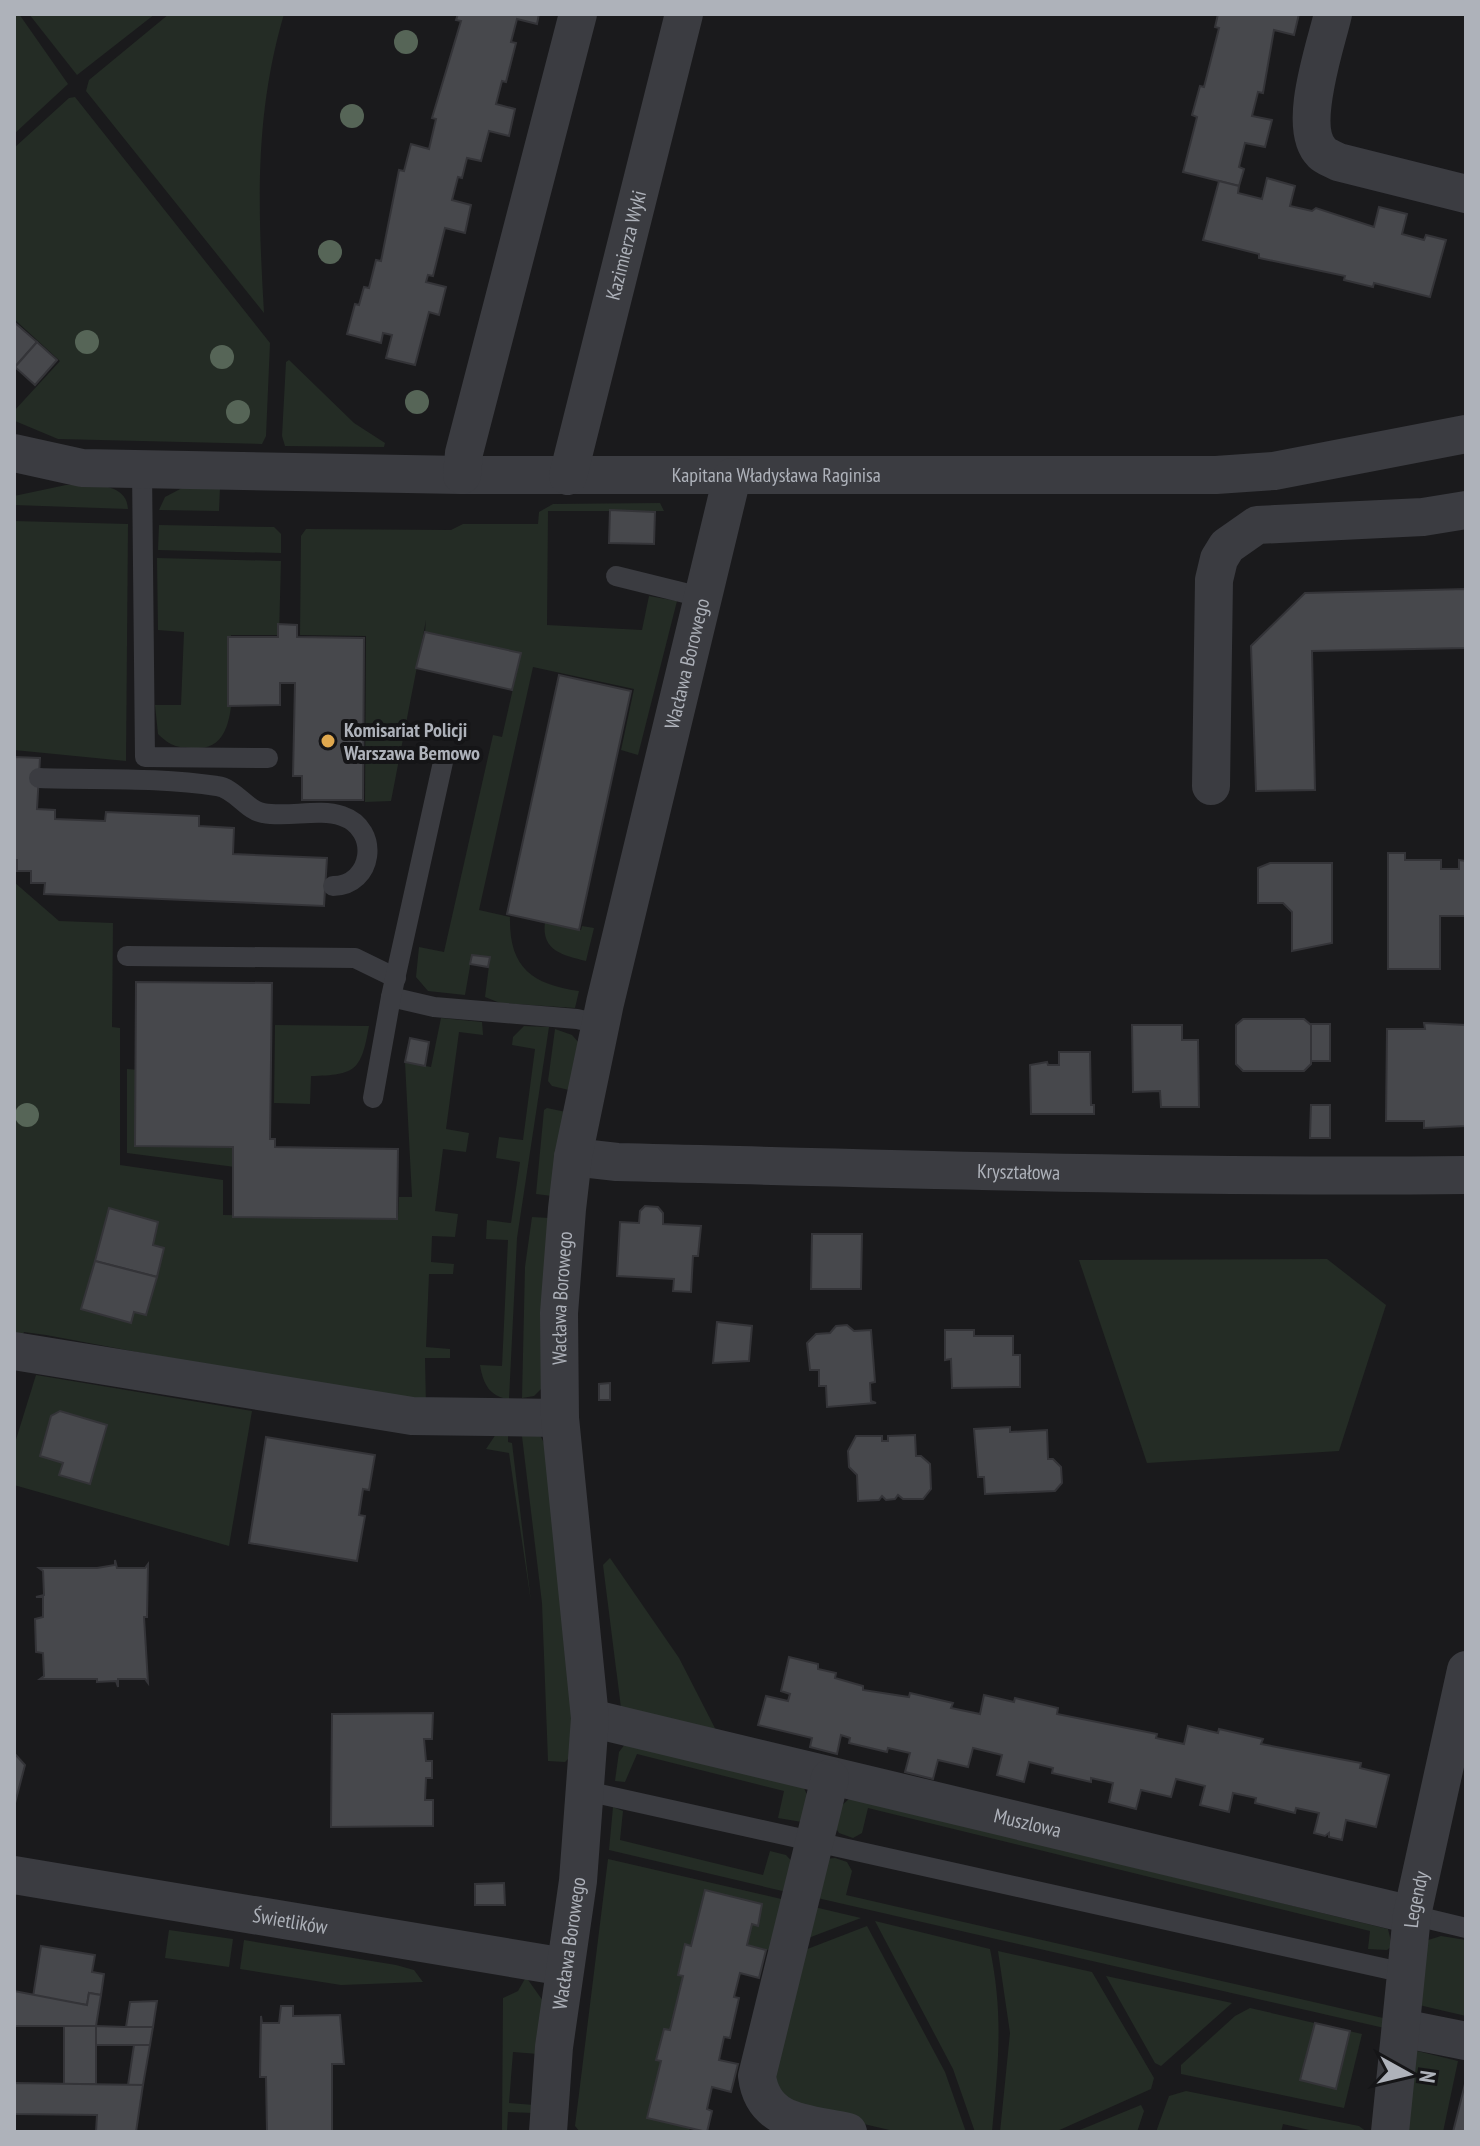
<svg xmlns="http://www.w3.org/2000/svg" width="1480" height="2146" font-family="'PT Sans Narrow',sans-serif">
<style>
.green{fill:#242c25}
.building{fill:#47484c;stroke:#343438;stroke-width:2}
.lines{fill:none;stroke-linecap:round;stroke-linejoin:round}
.service{stroke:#3b3c41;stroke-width:20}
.minor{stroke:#3b3c41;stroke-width:38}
.tree{fill:#566557}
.poi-dot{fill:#e0a84e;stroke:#151517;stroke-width:3}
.labels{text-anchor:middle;stroke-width:8;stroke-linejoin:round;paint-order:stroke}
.street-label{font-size:20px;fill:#aeb2ba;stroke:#151517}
.poi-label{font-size:20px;font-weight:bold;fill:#aeb2ba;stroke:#151517;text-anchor:start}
</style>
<rect width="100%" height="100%" fill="#1a1a1c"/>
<g class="green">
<path d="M14,14H19L68,84L14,134Z"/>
<path d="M29,14H155L77,75Z"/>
<path d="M169,14H284C254,116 258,209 264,313L86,91L89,80Z"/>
<path d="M75,97L270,343L266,436L262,444L58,439L15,421L14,411L60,361L14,319V148L69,98Z"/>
<path d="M289,360L354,423L385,443L384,447L285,446L282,436L286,362Z"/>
<path d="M66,485C86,485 127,480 128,509L14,505V496Z"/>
<path d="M184,487H220L219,511L159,510L165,497Z"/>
<path d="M660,503L664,511H548L547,625L642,630L649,596L677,601L638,755L621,750L634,689L533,667L479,910L510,917C509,967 531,984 579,991L575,1008L500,1003L485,997L490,958L472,955L465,995L428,991L416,977L419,947L444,952L493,735L502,737L521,653L425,632L426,620L391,801L365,802L366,636L300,635L301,536L306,529L451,530L463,524H538L539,512L553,504Z"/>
<path d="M14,521L128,524L126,761L14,750Z"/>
<path d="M159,525L274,527L281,534V553L158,550Z"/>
<path d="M157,558L281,561L279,635H231C230,667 244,750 197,748C179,748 171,747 158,734L155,705H181L184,632L158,630Z"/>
<path d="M14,882L59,921L113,923L112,1027L120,1028V1165L223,1180V1215L398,1217L399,1197H412L405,1062L431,1067L441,1018L482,1022L483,1035L459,1032L446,1129L469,1133L466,1152L443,1149L435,1211L458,1214L455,1237L432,1236L431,1262L454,1264L453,1274H429L426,1347L450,1349V1358H425L426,1406L46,1335L24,1332L21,1340L14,1339Z"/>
<path d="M545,922L581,930L582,926L594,928L586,961C563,955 541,951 545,922Z"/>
<path d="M275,1025L369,1026C361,1071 356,1075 311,1076L310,1104L274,1103Z"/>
<path d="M524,1026L549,1027L517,1238L509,1399C490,1397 483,1384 480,1365L502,1366L508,1240L486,1239L487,1220L511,1223L520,1162L496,1158L499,1137L523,1140L535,1049L512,1045L513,1037Z"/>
<path d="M555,1029L572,1035L579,1043L569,1090L552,1086L548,1081Z"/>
<path d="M127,1069L138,1070L235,1143V1167L127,1153Z"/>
<path d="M547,1108L566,1112L552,1196L536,1194L544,1110Z"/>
<path d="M532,1217L549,1218L543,1387L534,1396L522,1398L525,1267Z"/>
<path d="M1327,1259L1386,1305L1339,1451L1147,1463L1079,1260Z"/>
<path d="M36,1375L252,1411L229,1546L14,1485V1446Z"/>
<path d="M521,1428L540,1435L544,1443L568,1647L573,1754L565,1762L548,1761L542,1603Z"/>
<path d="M508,1430V1442L512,1443L531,1602L509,1453L486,1449L496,1434Z"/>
<path d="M610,1558L679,1658L721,1740L621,1708L603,1565Z"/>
<path d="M625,1744L803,1786L809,1799L802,1822L778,1818L784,1791L637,1754L625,1782L615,1781L619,1752Z"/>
<path d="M850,1798L1388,1929L1392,1946L1387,1950L1368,1949L1370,1931L868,1808L862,1833L853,1838L839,1833L835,1827L839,1808Z"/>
<path d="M613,1807L623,1811L620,1840L763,1875L770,1851L786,1855L795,1865L791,1893L609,1850Z"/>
<path d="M835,1858L847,1862L852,1871L846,1895L1383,2018L1393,2030L813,1897L825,1859Z"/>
<path d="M608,1859L790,1901L777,1952L747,1945L752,1924L758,1925L762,1904L705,1890L691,1946L686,1944L679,1975L683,1976L670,2030L657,2060L661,2061L648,2118L690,2128L689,2132H580L575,2126Z"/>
<path d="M810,1906L861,1918L803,1940Z"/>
<path d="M875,1921L990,1949C1004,2017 998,2064 992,2132H975L953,2069Z"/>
<path d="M867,1926L945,2072L966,2132H898L787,2106L773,2090L797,1953Z"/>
<path d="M169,1930L233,1939L229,1967L165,1958Z"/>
<path d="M1441,1936L1466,1940V2016L1419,2005L1425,1941Z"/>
<path d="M244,1940L396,1965L414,1970L423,1982L341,1985L240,1969Z"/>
<path d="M998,1951L1092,1972L1154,2078L1151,2089L1055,2132H1000L1010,2033Z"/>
<path d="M1106,1976L1232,2003L1161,2066L1155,2063Z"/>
<path d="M526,1977L543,2001L538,2054L513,2052L509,2103L534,2105L533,2113L508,2112L507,2132H502L503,1998L518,1991Z"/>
<path d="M1250,2008L1362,2034L1344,2108L1181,2074V2065L1235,2016Z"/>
<path d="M1413,2050L1458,2061L1443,2132H1403Z"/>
<path d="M1186,2091L1359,2126L1367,2132H1318L1283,2124L1281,2132H1156L1169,2096Z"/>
<path d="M1141,2105L1144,2111L1137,2132H1075Z"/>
</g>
<g class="building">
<path d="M458,14H539L537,24L517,19L511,42L516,43L506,82L502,81L496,104L515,109L509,136L489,131L481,161L467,158L462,178L458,177L452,200L471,205L465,233L445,228L433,276L428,275L426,282L446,287L439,315L429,312L415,365L386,358L392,335L383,333L381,343L347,334L355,304L359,305L364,287L369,288L376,260L381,261L399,170L404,171L411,144L429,149L436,119L432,118L461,21L456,20Z"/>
<path d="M1218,14H1299L1294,35L1274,30L1263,93L1258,92L1252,116L1272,120L1265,147L1245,143L1239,167L1244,169L1239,186L1183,172L1197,117L1192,115L1200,86L1204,87L1219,28L1215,27Z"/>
<path d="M1267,178L1295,186L1290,206L1312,211L1316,208L1374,227L1379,207L1407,214L1402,234L1424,240L1426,235L1446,240L1430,297L1374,283L1373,287L1344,280L1345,276L1259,258V254L1203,240L1219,181L1239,186L1238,193L1262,199Z"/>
<path d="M14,322L37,342L14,368Z"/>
<path d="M37,342L57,360L35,385L15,367Z"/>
<path d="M610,510L655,512L654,544L609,543Z"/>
<path d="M1466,589V648L1312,651L1315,790L1256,791L1251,646L1305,593Z"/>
<path d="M278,624L297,625V637L364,638L363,800H302V776H293L295,683H280V705L228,706V637H278Z"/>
<path d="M425,632L521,653L512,690L416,668Z"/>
<path d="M559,675L631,691L579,930L507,914Z"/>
<path d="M14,757L40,758L37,809L55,810V819L105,821L106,812L199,816V826L234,828L233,854L327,858L324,906L44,894L45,883H31V871H17V860H14Z"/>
<path d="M1388,853H1405V860H1441V869H1459V860L1466,861V916H1440V969H1388Z"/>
<path d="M1270,863H1332V943L1292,951V912L1283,903H1258V868Z"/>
<path d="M472,955L490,957L488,967L470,964Z"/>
<path d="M136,982L272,983L270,1139H275V1147L398,1149L397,1219L233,1217V1147L135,1146Z"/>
<path d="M1243,1019H1304L1311,1025V1064L1304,1071H1243L1236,1064V1025Z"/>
<path d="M1424,1023L1466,1025V1126L1424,1128V1121H1386L1387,1029H1425Z"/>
<rect x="1311" y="1024" width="19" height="37"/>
<path d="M1132,1025H1182V1040H1198L1199,1107H1161L1160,1091L1133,1092Z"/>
<path d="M410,1038L429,1042L425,1066L405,1062Z"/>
<path d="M1059,1052H1090L1091,1105H1094V1114H1031L1030,1065L1047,1062L1048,1065H1059Z"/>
<path d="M1311,1105H1330V1138H1310Z"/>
<path d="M645,1206L658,1207L663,1213V1224L701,1226L698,1256H693L691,1292L673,1291L674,1279L617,1276L620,1222L639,1223L640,1211Z"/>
<path d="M109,1208L158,1222L153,1245L164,1248L157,1277L95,1261Z"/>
<path d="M812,1234H862L861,1289H811Z"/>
<path d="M95,1261L157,1277L146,1315L134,1312L131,1323L81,1309Z"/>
<path d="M717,1322L752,1326L749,1361L713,1363Z"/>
<path d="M847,1325L854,1331L871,1330L875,1382L870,1383L871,1401L876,1403L827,1407L826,1386H819V1370H810L807,1343L816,1334L830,1333L836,1326Z"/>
<path d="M945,1330H974V1336H1013V1355H1020V1387L952,1388L951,1359L945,1360Z"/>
<path d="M610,1383V1400H599V1384Z"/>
<path d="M60,1411L107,1425L90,1484L59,1475L63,1463L40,1456L51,1416Z"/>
<path d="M1010,1427V1432L1047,1430L1048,1459H1053L1061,1467L1062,1483L1055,1491L985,1494L984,1477H978L974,1429Z"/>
<path d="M915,1435L916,1456H921L930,1464L931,1489L923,1499H903L898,1495L895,1499L886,1500L882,1496L879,1500L858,1501L857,1475L849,1467L848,1451L856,1436H882V1441H888V1436Z"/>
<path d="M266,1437L375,1455L369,1490L363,1489L359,1515L365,1516L357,1561L249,1543Z"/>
<path d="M115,1560L117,1568H145L148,1564L147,1617H144L148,1683L145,1679H118V1687L116,1681L97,1682V1679H40L44,1676L43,1653L36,1652L35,1619L43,1617V1597H36L44,1595L43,1571L39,1568H97L115,1565Z"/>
<path d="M789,1657L818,1664V1669L836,1673L835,1678L863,1686V1690L909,1697L910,1693L953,1703L951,1708L980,1714L984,1695L1014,1702L1015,1698L1058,1708L1057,1714L1157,1734L1156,1738L1184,1744L1188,1726L1218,1733L1219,1729L1263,1739L1261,1744L1361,1763L1360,1768L1389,1775L1376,1827L1346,1820L1342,1840L1329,1837V1833L1325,1836L1314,1833L1319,1813L1296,1808L1295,1813L1255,1803L1256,1798L1233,1793L1229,1812L1200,1805L1205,1786L1176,1779L1171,1797L1141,1790L1136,1809L1109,1802L1113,1783L1091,1778V1782L1052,1773L1053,1768L1029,1762L1024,1782L997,1775L1002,1755L973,1748L968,1767L938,1760L933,1779L905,1772L910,1753L888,1748L887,1752L849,1743L850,1738L841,1735L837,1754L810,1747L812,1738L758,1725L766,1696L788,1701L790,1694L781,1691Z"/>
<path d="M433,1713L432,1739H424L426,1761H432V1778H426L425,1800H433V1826L331,1827L332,1714Z"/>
<path d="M14,1753L25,1765L14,1807Z"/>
<path d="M504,1883L505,1905H475V1884Z"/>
<path d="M705,1890L762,1904L758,1926L752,1924L747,1945L766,1950L759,1978L740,1973L734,1997L739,1998L730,2038L724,2037L719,2060L738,2064L731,2092L712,2087L707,2109L712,2111L707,2132L647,2118L661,2061L656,2060L664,2029L670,2030L683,1976L678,1975L685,1944L691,1946Z"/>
<path d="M41,1946L95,1955L92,1972L104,1974L101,1995L89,1993L87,2005L33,1997Z"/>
<path d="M14,1991L87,2005L89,1993L101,1995L96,2026H14Z"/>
<path d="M157,2001L153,2027H126L130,2002Z"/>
<path d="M281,2006H293V2016L340,2015L344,2064H332V2132H345H267L266,2077H260L261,2016L262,2023H279Z"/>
<path d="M1315,2023L1350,2031L1336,2089L1300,2080Z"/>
<rect x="64" y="2026" width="32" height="58"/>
<path d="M96,2026L126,2027H153L150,2045H96Z"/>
<path d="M134,2045H150L143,2085H128Z"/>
<path d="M1466,2080V2132H1453Z"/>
<path d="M15,2083L143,2085L136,2132H96L97,2115L15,2114Z"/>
</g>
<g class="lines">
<g class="service">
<path d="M142,469L145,757L268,758"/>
<path d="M616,576L705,598"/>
<path d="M39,778C97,780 159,777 217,786C235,788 247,811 263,813C288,818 318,808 342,816C381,829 373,886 333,886"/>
<path d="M127,956L355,958L396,978"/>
<path d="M391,997L434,1007L577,1019L600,1024"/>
<path d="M373,1098L391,997L443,762"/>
<path d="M586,1791L1387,1969L1406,1970"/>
<path d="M1412,1915L1466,1928"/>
</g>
<g class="minor">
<path d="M1333,14C1326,45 1296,128 1322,153C1326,157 1333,159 1338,162L1466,194"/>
<path id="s1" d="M14,453L82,468L462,475H1216L1274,471L1466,434"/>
<path d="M462,475L464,453L578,14"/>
<path id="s2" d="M568,476L684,14"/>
<path d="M1211,786L1214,580L1219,559L1227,546L1257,525L1423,517L1466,510"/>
<path id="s3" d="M573,1157L617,1162C900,1169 1183,1178 1466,1175"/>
<path d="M14,1351L412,1416L560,1418"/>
<path id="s4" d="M590,1718L1412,1915"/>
<path d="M830,1778L757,2076C763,2125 809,2123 848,2132"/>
<path id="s5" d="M14,1875L565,1967"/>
<path d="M1401,2028L1466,2041"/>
<path id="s6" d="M548,2132L554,2047L578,1881L590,1718L560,1418L559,1313L567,1209L573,1157L605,1003L732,477"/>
<path id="s7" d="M1390,2132L1412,1915L1466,1670"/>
</g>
</g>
<g class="tree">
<circle cx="406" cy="42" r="12"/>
<circle cx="352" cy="116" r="12"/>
<circle cx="330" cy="252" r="12"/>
<circle cx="87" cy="342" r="12"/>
<circle cx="222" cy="357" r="12"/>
<circle cx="417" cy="402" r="12"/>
<circle cx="238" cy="412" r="12"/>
<circle cx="27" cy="1115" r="12"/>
</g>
<circle class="poi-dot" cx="328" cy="741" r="8"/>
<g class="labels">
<g class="street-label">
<text dy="7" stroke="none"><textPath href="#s2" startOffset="238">Kazimierza Wyki</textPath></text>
<text dy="7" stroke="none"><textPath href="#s1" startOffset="764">Kapitana Władysława Raginisa</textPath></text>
<text dy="7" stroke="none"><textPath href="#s6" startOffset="1486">Wacława Borowego</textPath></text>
<text dy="7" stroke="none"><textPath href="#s3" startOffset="446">Kryształowa</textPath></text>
<text dy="7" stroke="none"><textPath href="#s6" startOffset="838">Wacława Borowego</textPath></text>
<text dy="7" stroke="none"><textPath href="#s4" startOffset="450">Muszlowa</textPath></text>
<text dy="7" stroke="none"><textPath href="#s7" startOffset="234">Legendy</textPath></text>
<text dy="7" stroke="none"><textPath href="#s5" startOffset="280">Świetlików</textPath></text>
<text dy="7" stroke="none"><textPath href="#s6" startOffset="190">Wacława Borowego</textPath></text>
</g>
<g class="poi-label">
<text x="344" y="737">Komisariat Policji<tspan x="344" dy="23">Warszawa Bemowo</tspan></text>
</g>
</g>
<rect width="1480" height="2146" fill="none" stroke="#aeb2ba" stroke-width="32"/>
<g transform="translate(1408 2074) rotate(98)" stroke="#151517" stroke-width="6" paint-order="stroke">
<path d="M0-6L14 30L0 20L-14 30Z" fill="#aeb2ba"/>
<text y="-12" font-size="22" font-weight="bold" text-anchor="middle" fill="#aeb2ba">N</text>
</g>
</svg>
